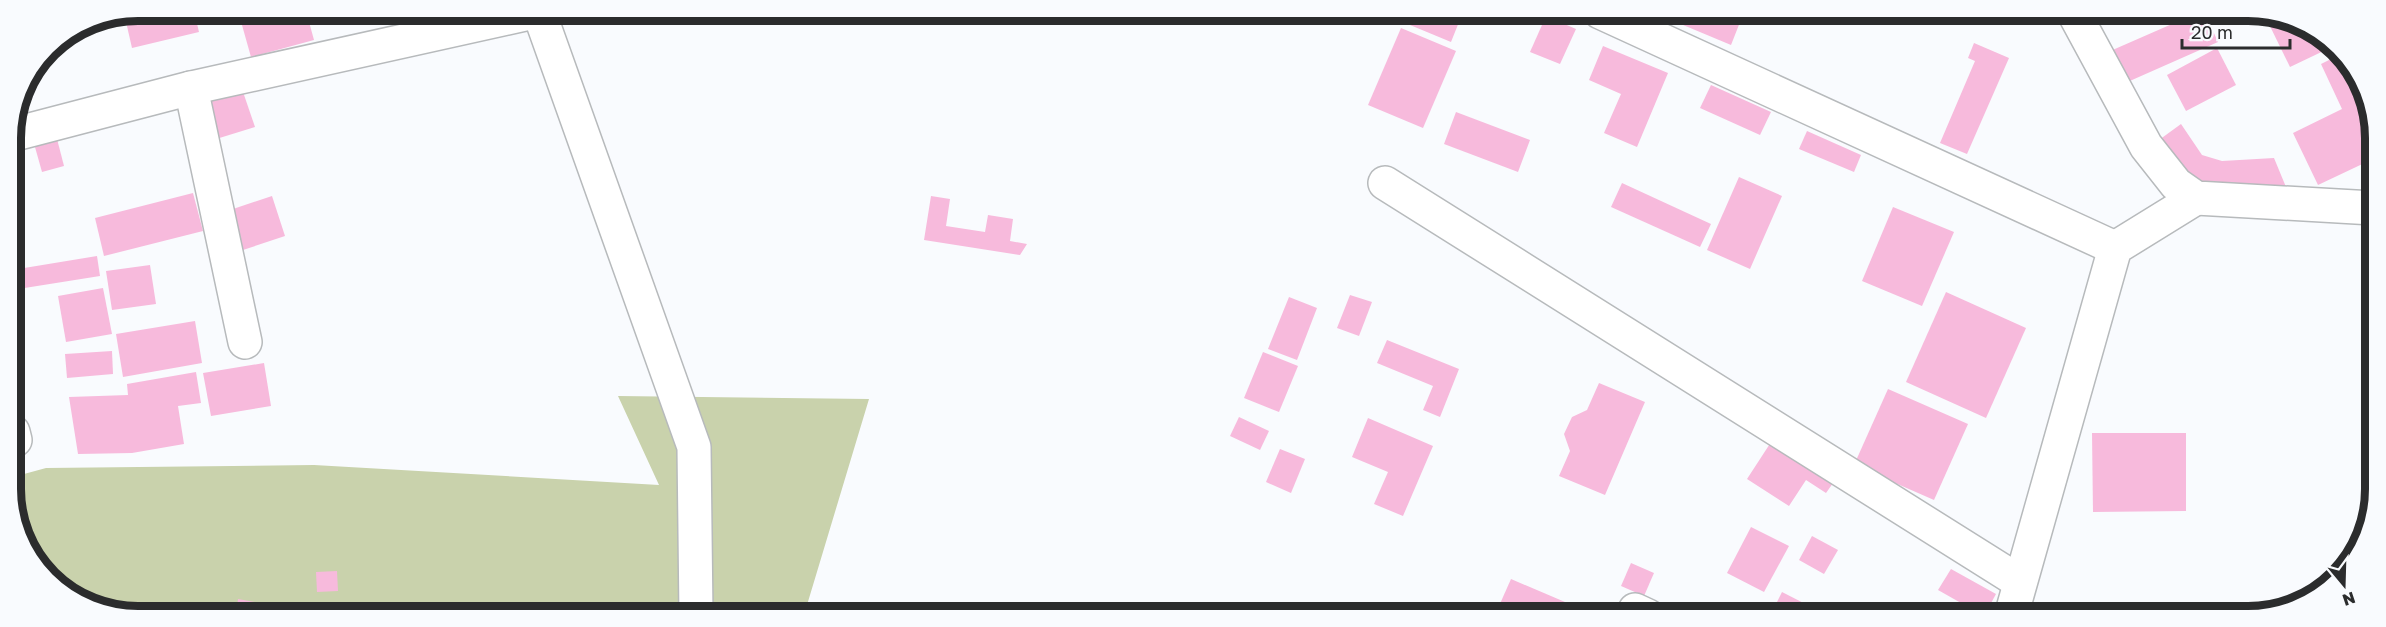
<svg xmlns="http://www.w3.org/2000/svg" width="2386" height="627" font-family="'Golos Text',sans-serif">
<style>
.green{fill:#c9d2ac}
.building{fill:#f7badc}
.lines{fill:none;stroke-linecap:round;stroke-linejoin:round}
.minor-casing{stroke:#b7babc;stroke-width:36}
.tertiary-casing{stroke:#b7babc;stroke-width:36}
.minor{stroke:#fff;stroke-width:33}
.tertiary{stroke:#fff;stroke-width:33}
.rim{fill:none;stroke:#2b2c2d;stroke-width:8}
</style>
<rect width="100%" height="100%" fill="#f9fbfe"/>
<path class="green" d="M618,396L869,399L804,615L113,614L48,579L13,514V477L46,468L314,465L659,485Z"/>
<g class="building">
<path d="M138,10L194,11L199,32L132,48L124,13Z"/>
<path d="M268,11H306L314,40L251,57L240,18Z"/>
<path d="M1153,12H1192L1189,21Z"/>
<path d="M1415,12H1463L1451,42L1410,25Z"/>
<path d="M1652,12H1744L1731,45Z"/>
<path d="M1852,13H1866L1864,18Z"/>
<path d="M2167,13H2220L2222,17L2209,22L2218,42L2123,84L2108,52L2172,24Z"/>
<path d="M2274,14L2334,46L2290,67L2266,18Z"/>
<path d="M1546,16L1576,29L1560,64L1530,52Z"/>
<path d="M1401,28L1456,51L1423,128L1368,105Z"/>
<path d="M1974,43L2009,58L1967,154L1940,143L1975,61L1968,58Z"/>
<path d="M1603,46L1668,73L1637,147L1604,133L1621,94L1589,80Z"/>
<path d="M2217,48L2236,85L2186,111L2167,75Z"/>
<path d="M2341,54L2373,113V159L2318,185L2293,133L2342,109L2321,64Z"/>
<path d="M25,82L30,101L17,104L20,89Z"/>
<path d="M1711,85L1771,112L1760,135L1700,108Z"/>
<path d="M242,89L255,127L213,140L201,102Z"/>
<path d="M1456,112L1530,140L1518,172L1444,144Z"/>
<path d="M2181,124L2202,155L2222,161L2274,158L2286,187L2213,188L2178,170L2159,140Z"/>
<path d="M1807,131L1861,155L1854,172L1799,149Z"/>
<path d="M56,135L64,166L42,172L33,140Z"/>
<path d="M1739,177L1782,196L1750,269L1707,250Z"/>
<path d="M1622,183L1711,224L1700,247L1611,207Z"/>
<path d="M193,193L203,231L104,256L95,218Z"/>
<path d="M272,196L285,236L243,250L230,210Z"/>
<path d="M931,196L950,199L946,226L985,232L988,215L1013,219L1010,241L1027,244L1020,255L924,240Z"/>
<path d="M1893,207L1954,232L1922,306L1862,281Z"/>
<path d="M97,256L100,276L12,290V270Z"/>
<path d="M150,265L156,304L112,310L106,271Z"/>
<path d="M103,288L112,334L66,342L58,296Z"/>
<path d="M1946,292L2026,328L1986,418L1906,382Z"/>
<path d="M1350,295L1372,302L1359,336L1337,328Z"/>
<path d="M1289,297L1317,308L1297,360L1268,349Z"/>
<path d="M195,321L202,363L123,377L116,334Z"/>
<path d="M1387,340L1459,369L1440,417L1423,410L1433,386L1377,363Z"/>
<path d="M112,351L113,374L67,378L65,354Z"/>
<path d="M1263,352L1298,366L1279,412L1244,398Z"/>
<path d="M264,363L271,406L211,416L203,373Z"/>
<path d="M196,372L201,403L178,406L184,444L132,453L78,454L69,397L128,395L127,384Z"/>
<path d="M1599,383L1645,402L1605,495L1559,476L1570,451L1564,434L1572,417L1587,410Z"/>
<path d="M1888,389L1968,424L1934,500L1854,465Z"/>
<path d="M1239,417L1269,431L1260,450L1230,436Z"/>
<path d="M1368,418L1433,446L1403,516L1374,504L1388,472L1352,457Z"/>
<path d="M2092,433H2186V511L2093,512Z"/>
<path d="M1775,436L1838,476L1826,493L1806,480L1789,506L1747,479Z"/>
<path d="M1280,449L1305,459L1291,493L1266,482Z"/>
<path d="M1751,527L1789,546L1764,592L1727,573Z"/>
<path d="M1812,536L1838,550L1824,574L1799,560Z"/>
<path d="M1631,563L1654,573L1644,596L1621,586Z"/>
<path d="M1951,569L1996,594L1984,616L1938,590Z"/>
<path d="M337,571L338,591L317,592L316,572Z"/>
<path d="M1511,579L1565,602L1559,616L1495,615Z"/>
<path d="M1782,592L1829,616H1770Z"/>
<path d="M238,599L277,606L275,614H236Z"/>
<rect x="308" y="605" width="29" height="9"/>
<path d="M1202,605L1225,615H1198Z"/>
<path d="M1692,606L1712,616H1687Z"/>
</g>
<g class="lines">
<defs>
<g id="minor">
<path d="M539,12L694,447L696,615"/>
<path d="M1600,12L2115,248"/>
<path d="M191,88L245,342"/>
<path d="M11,135L191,88L539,11"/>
<path d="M1385,183L2020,582"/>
<path d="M13,432L15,440"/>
<path d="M1635,610L1648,616"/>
<path d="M2011,616L2115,248L2196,198"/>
</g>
<path id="tertiary" d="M2074,13L2146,146L2176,184L2196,198L2373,208"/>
</defs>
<use href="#minor" class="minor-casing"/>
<use href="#tertiary" class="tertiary-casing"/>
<use href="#minor" class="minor"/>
<use href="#tertiary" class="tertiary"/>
</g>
<path d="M0 0H2386V627H0ZM138 21H2248A117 117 0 0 1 2365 138V489A117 117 0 0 1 2248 606H138A117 117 0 0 1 21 489V138A117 117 0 0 1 138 21Z" fill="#f9fbfe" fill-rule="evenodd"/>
<path class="rim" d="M138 21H2248A117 117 0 0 1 2365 138V489A117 117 0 0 1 2248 606H138A117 117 0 0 1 21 489V138A117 117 0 0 1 138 21Z"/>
<g transform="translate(2344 585) rotate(161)" stroke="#f9fbfe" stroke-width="4.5" paint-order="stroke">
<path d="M0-4.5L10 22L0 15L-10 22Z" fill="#2b2c2d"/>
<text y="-9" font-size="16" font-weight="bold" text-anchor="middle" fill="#2b2c2d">N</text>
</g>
<path d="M2182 39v9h108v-9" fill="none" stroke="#2b2c2d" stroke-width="3"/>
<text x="2191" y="39" font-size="18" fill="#2b2c2d" stroke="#f9fbfe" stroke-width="4.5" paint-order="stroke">20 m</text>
</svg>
